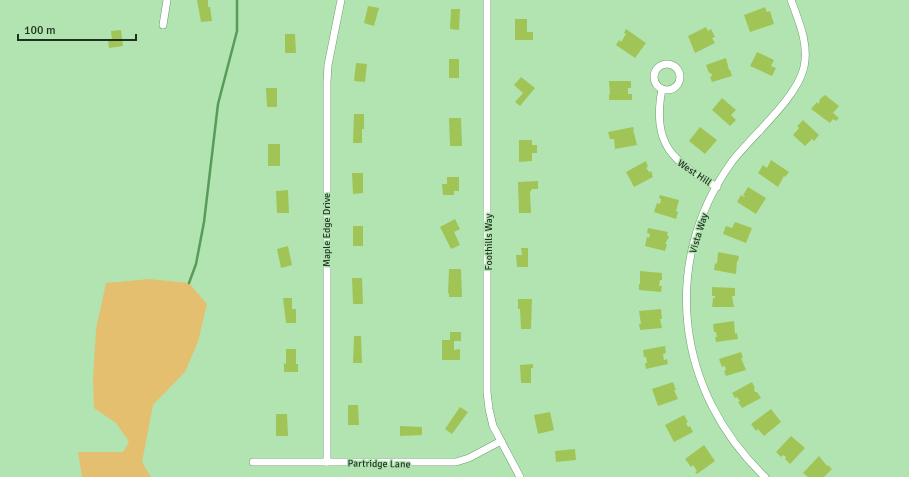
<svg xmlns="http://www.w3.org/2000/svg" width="909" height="477" font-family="Signika,sans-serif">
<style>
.green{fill:#e4bf6f}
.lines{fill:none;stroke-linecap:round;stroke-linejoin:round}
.stream{stroke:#589c5c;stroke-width:2.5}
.building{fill:#a0c556}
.minor-casing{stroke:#6d9d6e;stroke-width:8}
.minor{stroke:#fff;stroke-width:7}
.labels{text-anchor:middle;stroke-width:3;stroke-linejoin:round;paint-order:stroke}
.street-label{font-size:10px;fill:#1e311e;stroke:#b2e4b2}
</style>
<rect width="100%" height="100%" fill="#b2e4b2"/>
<path class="green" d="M149,279L189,283L207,304L198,342L185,372L153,405L142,462L151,477H82L78,452H123L129,442L116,423L94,408L93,380L96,329L106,283Z"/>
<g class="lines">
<path class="stream" d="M189,283L196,264L204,222L218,104L237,31V0"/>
</g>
<g class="building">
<path d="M197,0H208V7H210L212,21L201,22Z"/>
<path d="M368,6L379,8L374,26L364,23Z"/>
<path d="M765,7L767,12L770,11L774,24L750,32L744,15Z"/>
<path d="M451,9H460L459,30L450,29Z"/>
<path d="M515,19H527V32H533V40H515Z"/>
<path d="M706,27L708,31L711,29L715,37L712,38L715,43L695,53L688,36Z"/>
<path d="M626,29L646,43L635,58L616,45L619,40L621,42L626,34L624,33Z"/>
<path d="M121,30L123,46L109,48L108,40H112L111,31Z"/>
<path d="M285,34H295L296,53H285Z"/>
<path d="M757,52L774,60L771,66L776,68L772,76L750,66Z"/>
<path d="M726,58L729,70H730L732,76L712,82L710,77L712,76L711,73H709L706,65Z"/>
<rect x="449" y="59" width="10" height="19"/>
<path d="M356,63L367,64L365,82L354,81Z"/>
<path d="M521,77L535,88L520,106L515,102L523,93L514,85Z"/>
<path d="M609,81H631V88H628V94H632V100H609V94H610Z"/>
<path d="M266,88H277V107H267Z"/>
<path d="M825,95L839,106L833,113L839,118L836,121L833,119L830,123L811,109L817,102L818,104L820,101L819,100Z"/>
<path d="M722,98L736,110L731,115L736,120L730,126L712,110Z"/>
<path d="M354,114H364V129H362V143H353Z"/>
<path d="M449,118H461L462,146H450Z"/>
<path d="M803,120L819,135L814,141L812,139L805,146L793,135L799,128L797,126Z"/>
<path d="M633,127L634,129H633L637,145L615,149L614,139H610L608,132Z"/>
<path d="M700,127L717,140L705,154L689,141Z"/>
<path d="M519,140H532V145H537V153H532V161L519,162Z"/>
<rect x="268" y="144" width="12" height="22"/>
<path d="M771,160L789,172L785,177L784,176L778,187L758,173L763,165L767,168Z"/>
<path d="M646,161L648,167L646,168L649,172L651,171L653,177L634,187L626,172Z"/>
<path d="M352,173H363V193L353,194Z"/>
<path d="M447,177H459V191H454V195H443L442,184H447Z"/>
<path d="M538,181V189H532L530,192L531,213H519L518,182Z"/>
<path d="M748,187L766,198L756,214L737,202L741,195L744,197L745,196L743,195Z"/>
<path d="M288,190L289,213H277L276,191Z"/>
<path d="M660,195L679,200L676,211L678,212L676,219L654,212L657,203L660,204L661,199L659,198Z"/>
<path d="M455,219L460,229L454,232L460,245L451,249L440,227Z"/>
<path d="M735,222L752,228L746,243L723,234L726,226L732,228Z"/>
<rect x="353" y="226" width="10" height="20"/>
<path d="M648,228L668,232L667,235L669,237L665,244H667L665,251L645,246L647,237L649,238L650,234L647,233Z"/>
<path d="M288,246L292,265L281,268L277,249Z"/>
<path d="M521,248H528V267H517L516,255H522Z"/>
<path d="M718,252L739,256L738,261H737L736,274L714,270L715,263L717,264Z"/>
<path d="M449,269H461L462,297H449V293H448Z"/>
<path d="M640,271L662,273V280H660L659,286H662L661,292L639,290V284H640Z"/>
<path d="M352,278H362L363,304H353Z"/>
<path d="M712,287L735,288V296H732L734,307H712L713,298H715V296H712Z"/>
<path d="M283,298H292V309H296V323H286Z"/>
<path d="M518,299H532L531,329H521L520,309H518Z"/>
<path d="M661,309L662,319H660L662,328L640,330L639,324H641L639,311Z"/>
<path d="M734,321L735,334L737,333L738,339L716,342L715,337H717L716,332H714L713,324Z"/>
<path d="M450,332H461V341H454V350L460,349V360H442V340H450Z"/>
<path d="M354,336H361L362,363H353Z"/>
<path d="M665,346L666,353L663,354L664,360L667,359L668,364L646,369L645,363H647L646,357H644L643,350Z"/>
<path d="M286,349H296V364H298V372H284V363L286,364Z"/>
<path d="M741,352L743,358H741L746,370L726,376L724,371L726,370L725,366L722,367L719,359Z"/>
<path d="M533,364V368H531V383H521L520,365Z"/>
<path d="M673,382L676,390H674L678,399L658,406L652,389Z"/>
<path d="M752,382L755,388L754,389L755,392H757L761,398L742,408L738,402L740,401L737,397L735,398L732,393Z"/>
<path d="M348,405H358L359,425H348Z"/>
<path d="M460,407L468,412L452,434L445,429Z"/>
<path d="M771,409L781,422L764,436L758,429L756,431L751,424Z"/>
<path d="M550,412L554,430L538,434L534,415Z"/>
<path d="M276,414H287L288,436H276Z"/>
<path d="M684,415L688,422L686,423L688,427L690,426L693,432L674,442L665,425Z"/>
<path d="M400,426L422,427V435L400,436Z"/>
<path d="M791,436L805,448L790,464L785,459L786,457L783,455L781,457L776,452Z"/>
<path d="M704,445L715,461L697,474L695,472L697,471L693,465L691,467L685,459Z"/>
<path d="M575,449L576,460L556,462L555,451Z"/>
<path d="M819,456L827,466L828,465L832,469L824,477H808L803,473Z"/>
</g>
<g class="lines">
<defs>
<g id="minor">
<path d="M487,0V392L489,409L493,426L520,477"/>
<path d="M163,25L167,0"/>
<circle cx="667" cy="77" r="13"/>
<path d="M662,89C651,145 673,161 717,187"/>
<path d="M253,462H456L469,458L501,441"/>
<path d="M327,462V82L328,65L341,0"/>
<path d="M765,477C677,393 659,264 731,163C751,136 797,99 804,67C809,44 799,22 791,0"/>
</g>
</defs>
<use href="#minor" class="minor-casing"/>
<use href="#minor" class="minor"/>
</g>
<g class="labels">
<g class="street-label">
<text transform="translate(695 172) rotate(34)" y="4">West Hill</text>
<text transform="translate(326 230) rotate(-90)" y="4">Maple Edge Drive</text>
<text transform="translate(698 233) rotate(-73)" y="4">Vista Way</text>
<text transform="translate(488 242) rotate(-90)" y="4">Foothills Way</text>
<text transform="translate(379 463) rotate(1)" y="4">Partridge Lane</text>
</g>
</g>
<path d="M18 34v6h118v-6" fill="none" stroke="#1e311e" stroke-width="2"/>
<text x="24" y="34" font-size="12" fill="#1e311e" stroke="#b2e4b2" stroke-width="3" paint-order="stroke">100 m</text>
</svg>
